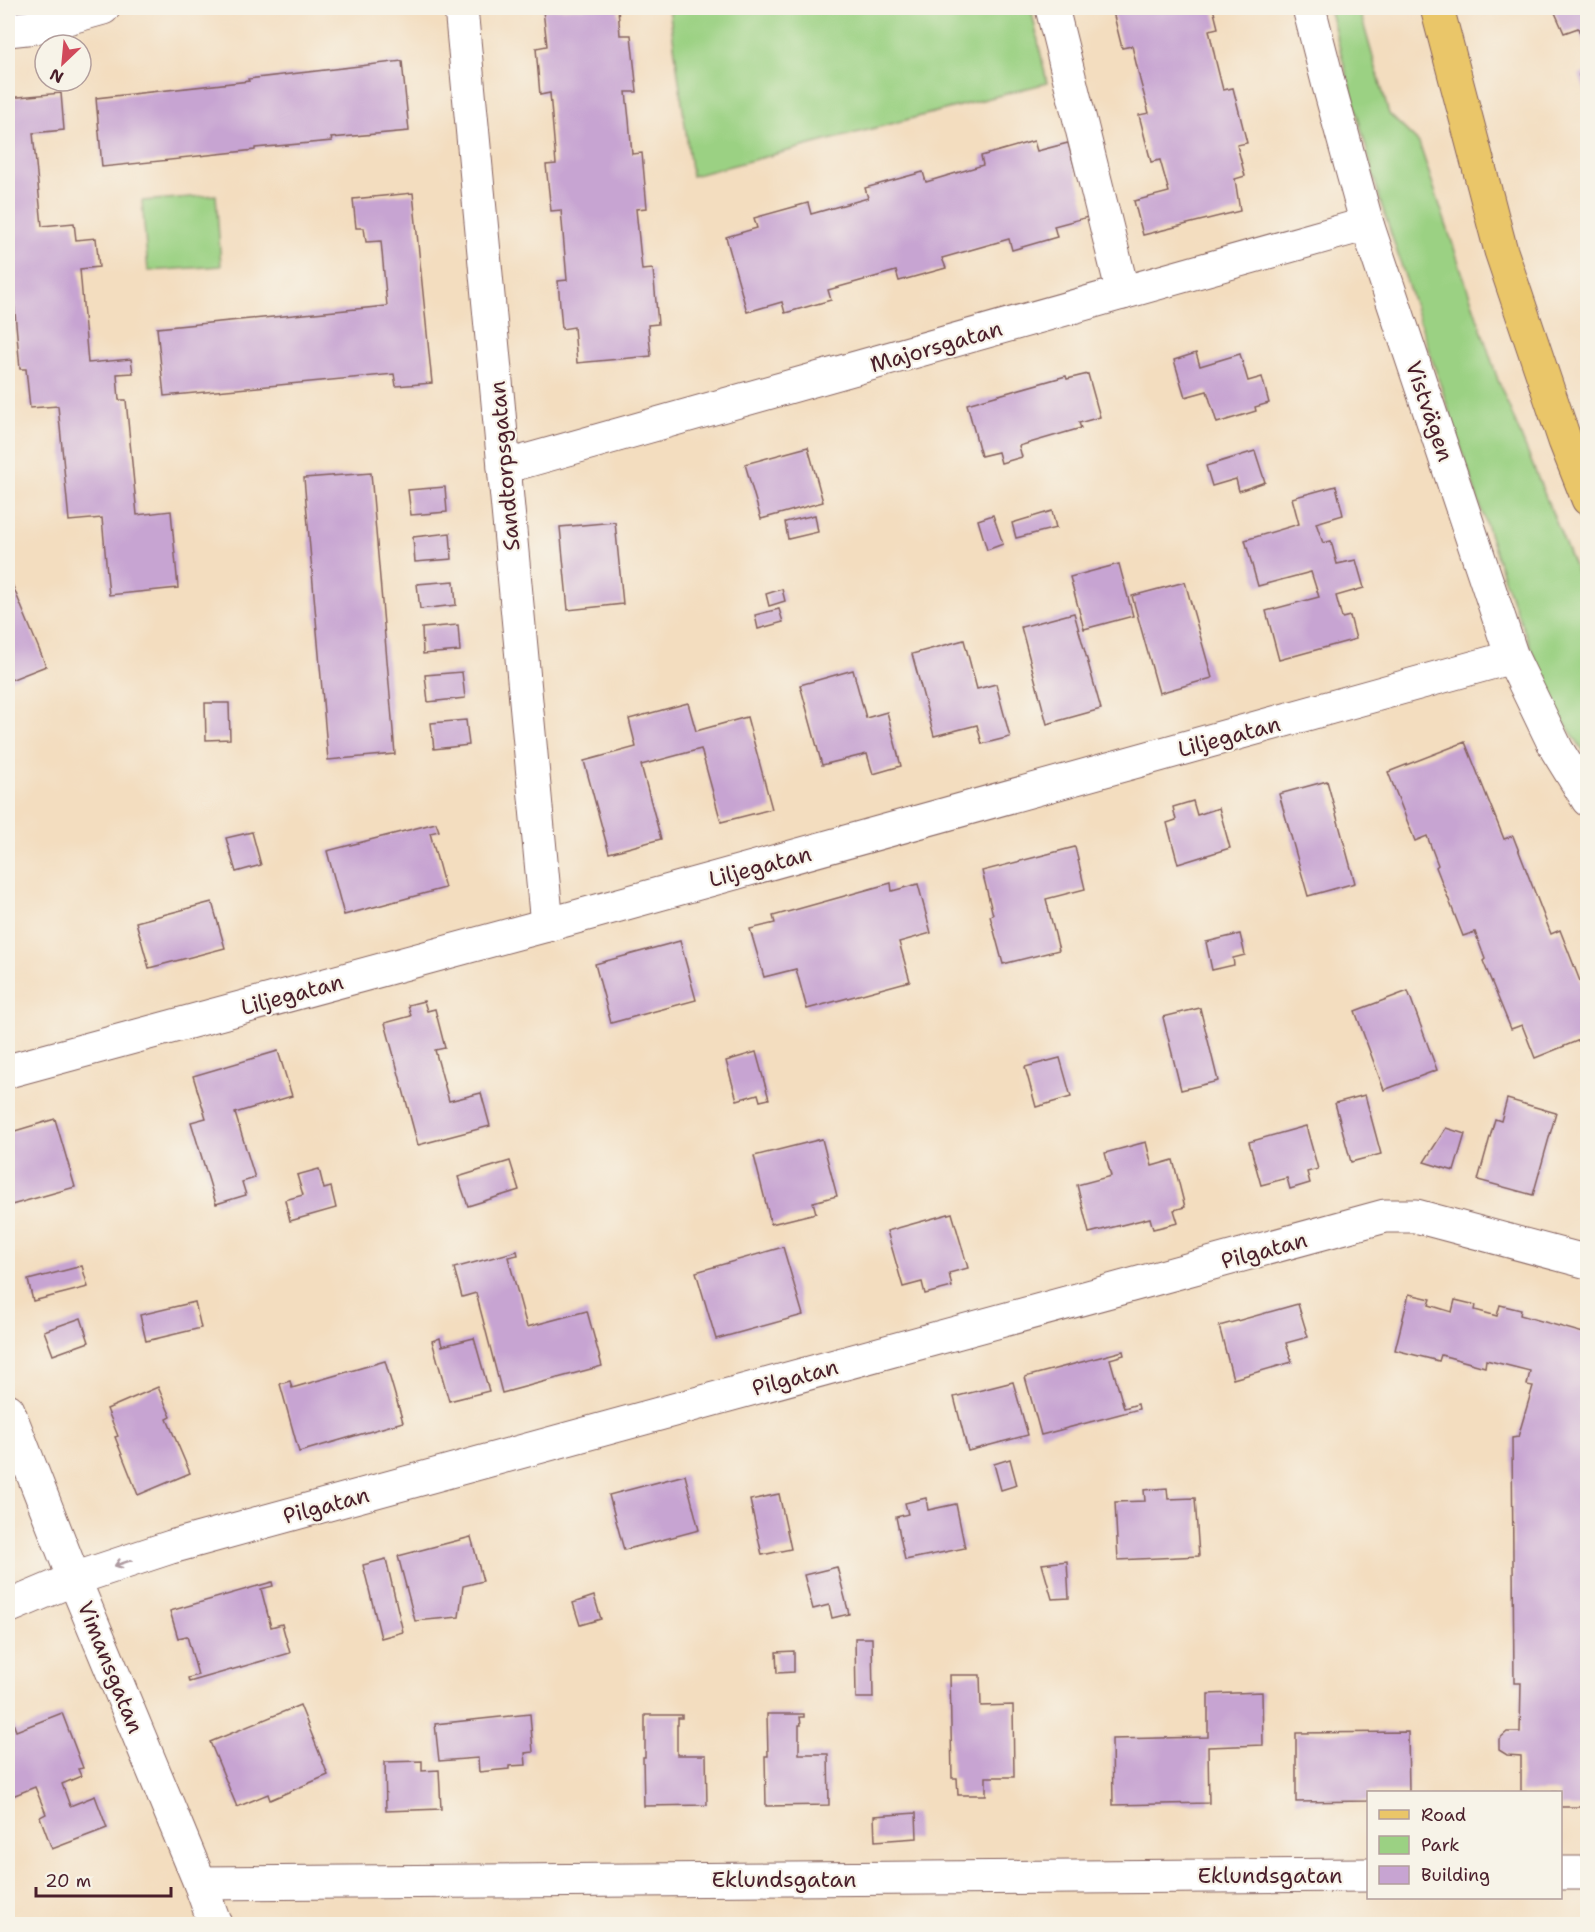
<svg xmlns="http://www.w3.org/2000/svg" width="1595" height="1932" font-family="'Shantell Sans',sans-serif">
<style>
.green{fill:#9bd183;stroke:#727857;stroke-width:1.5}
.building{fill:#c7a4d2}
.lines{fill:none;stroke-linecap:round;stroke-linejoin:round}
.minor-casing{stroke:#85625f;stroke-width:35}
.major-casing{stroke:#85625f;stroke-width:35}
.minor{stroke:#fff;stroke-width:33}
.major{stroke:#eac669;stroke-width:33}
.oneway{stroke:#ae9aa0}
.labels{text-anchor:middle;stroke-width:4.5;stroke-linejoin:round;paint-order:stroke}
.street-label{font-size:22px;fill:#4a1f2b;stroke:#f7f3e8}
</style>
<rect width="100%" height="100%" fill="#f7f3e8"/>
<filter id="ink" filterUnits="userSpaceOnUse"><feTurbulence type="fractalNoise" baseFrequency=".0167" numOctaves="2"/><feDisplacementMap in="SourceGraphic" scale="12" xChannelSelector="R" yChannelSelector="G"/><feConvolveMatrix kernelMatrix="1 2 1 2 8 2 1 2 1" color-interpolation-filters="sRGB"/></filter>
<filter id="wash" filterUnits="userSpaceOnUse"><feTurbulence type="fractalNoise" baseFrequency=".008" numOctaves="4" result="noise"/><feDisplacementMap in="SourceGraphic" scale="24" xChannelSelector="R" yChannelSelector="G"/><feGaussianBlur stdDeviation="1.35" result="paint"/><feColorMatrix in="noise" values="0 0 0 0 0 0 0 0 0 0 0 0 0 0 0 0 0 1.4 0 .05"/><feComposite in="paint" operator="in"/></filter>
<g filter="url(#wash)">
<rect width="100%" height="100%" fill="#f3ddbf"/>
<g class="green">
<path d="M669,8H1031L1047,83L692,176Z"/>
<path d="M1329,8H1359L1389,114L1419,143L1498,380L1587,598V756L1555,709L1505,582L1380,200Z"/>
<path d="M216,195L221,266L148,271L142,201Z"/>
</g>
<g id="blocks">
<g class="building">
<path d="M573,8H618L620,35H631L637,92H626L629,120L632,154L642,153L647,208L636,209L639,239L642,270L653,269L658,324L648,325L651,356L577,363L574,327L562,329L558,281L567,280L561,210L551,211L546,165L556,164L550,93L540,95L536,48L547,46L543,10Z"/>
<path d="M1112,8H1213L1218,28L1209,30L1216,62L1223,90L1233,88L1247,143L1237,145L1245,176L1235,179L1240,211L1143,235L1134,201L1169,192L1160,160L1151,162L1139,115L1149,113L1140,80L1132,46L1122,48Z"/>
<path d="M1553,8H1587V52L1578,28L1564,33Z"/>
<path d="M402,61L409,131L331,138L332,141L255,148V150L179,158L180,159L102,167L96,98L249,81L248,79Z"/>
<path d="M1587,72V97L1579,75Z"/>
<path d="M61,93L64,130L33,133L42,226L74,223L76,240L96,238L99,267L80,269L88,363L131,359L133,373L117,374L119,400H126L137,515L171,511L178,588L109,595L102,518L69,521L58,406L30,408L26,369H20L8,234V98Z"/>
<path d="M1034,141L1037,151L1068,143L1088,217L1054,226L1057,237L1012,250L1009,239L942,258L946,268L899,281L896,271L828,290L831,300L785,313L782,302L747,312L726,237L757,228L754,218L808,203L811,214L868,198L865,188L923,172L926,182L983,165L981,156Z"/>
<path d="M413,193L432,383L396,386L394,374L164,396L157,328L387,306L381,241L366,242L364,228H356L353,199Z"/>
<path d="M1196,353L1200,366L1240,354L1248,381L1262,377L1269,403L1255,407L1256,411L1217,423L1207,391L1185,397L1174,360Z"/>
<path d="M1088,374L1100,417L1079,423L1081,428L1019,446L1022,457L1001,463L998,452L981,456L967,404L1066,376L1067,379Z"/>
<path d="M808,447L823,502L761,519L745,464Z"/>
<path d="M1255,451L1265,482L1239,491L1236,479L1212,486L1206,466Z"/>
<path d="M371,473L395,754L328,760L304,478Z"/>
<path d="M1336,486L1343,515L1316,523L1323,543L1331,541L1337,564L1356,560L1364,588L1336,596L1342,618L1350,616L1356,639L1279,660L1266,611L1319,597L1311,572L1258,586L1245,540L1299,524L1292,498Z"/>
<path d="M445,487L447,512L411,515L408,490Z"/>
<path d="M1052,511L1056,528L1016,538L1012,523Z"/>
<path d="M815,515L818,532L788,539L785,522Z"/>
<path d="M993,515L1003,544L987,550L978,520Z"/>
<path d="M615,522L623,604L568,610L560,527Z"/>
<path d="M450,533L452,559L415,562L413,537Z"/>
<path d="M1119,564L1133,616L1084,629L1070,577Z"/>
<path d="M454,581L456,605L420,609L417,584Z"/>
<path d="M1185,582L1212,678L1159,693L1132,596Z"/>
<path d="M12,584L46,666L8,681V586Z"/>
<path d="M782,589L785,601L769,606L766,594Z"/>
<path d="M779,609L783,622L758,629L755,615Z"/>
<path d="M1074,613L1101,709L1047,724L1021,627Z"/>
<path d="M458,625L460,651L423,654L422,628Z"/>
<path d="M964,640L977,689L996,684L1010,737L982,744L977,725L934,736L912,654Z"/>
<path d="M853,670L866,718L887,712L901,766L873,774L867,754L822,765L800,685Z"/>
<path d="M462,672L465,698L428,702L425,675Z"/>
<path d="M205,703H229L230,739L206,740Z"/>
<path d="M688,703L696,731L747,717L772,809L721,822L701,749L641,765L661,839L609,853L584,761L636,747L629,719Z"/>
<path d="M466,720L469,745L434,749L431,723Z"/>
<path d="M1465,742L1504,839L1513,836L1551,934L1560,930L1587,999V1037L1535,1058L1522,1025L1511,1029L1483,961L1485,959L1475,932L1463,936L1436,867L1438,865L1427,836L1415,841L1388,772Z"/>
<path d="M1327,781L1355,883L1308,896L1279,794Z"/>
<path d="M1193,801L1197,815L1219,808L1230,848L1178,864L1167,823L1176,820L1173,807Z"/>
<path d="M436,823L439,831L430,833L445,888L344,915L327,851Z"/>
<path d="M252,832L261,865L236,872L226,838Z"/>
<path d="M1075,847L1085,889L1046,899L1059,950L1003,964L990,916L993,915L982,871Z"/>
<path d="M891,883L892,891L918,884L931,933L899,942L910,981L807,1009L796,969L764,977L750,929L775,923L773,916Z"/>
<path d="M212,902L225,948L149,968L136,922Z"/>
<path d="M1240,934L1245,955L1233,958L1234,965L1212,970L1206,942Z"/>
<path d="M680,941L696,1000L611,1023L595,964Z"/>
<path d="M1408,991L1437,1070L1384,1090L1355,1011Z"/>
<path d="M424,1001L427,1011L435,1009L445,1048L435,1050L449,1101L481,1093L490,1126L418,1145L385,1023L411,1016L408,1005Z"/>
<path d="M1200,1008L1218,1081L1181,1090L1163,1017Z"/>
<path d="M278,1051L292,1096L235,1113L255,1178L242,1182L246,1195L216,1204L191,1122L206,1118L193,1076Z"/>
<path d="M756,1052L769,1099L760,1101L758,1094L737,1100L726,1061Z"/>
<path d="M1060,1058L1071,1097L1036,1107L1025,1067Z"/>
<path d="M1365,1095L1381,1154L1351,1162L1335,1103Z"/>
<path d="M1507,1099L1556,1113L1533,1195L1478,1180L1495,1119L1501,1121Z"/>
<path d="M55,1119L75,1187L8,1206V1133Z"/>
<path d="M1306,1126L1318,1169L1307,1172L1310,1183L1290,1189L1287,1178L1261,1185L1249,1142Z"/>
<path d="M1446,1128L1465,1134L1454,1171L1424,1162Z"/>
<path d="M822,1139L837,1196L813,1202L816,1213L771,1224L754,1156Z"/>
<path d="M1146,1142L1152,1166L1173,1160L1185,1207L1174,1210L1178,1223L1153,1229L1150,1218L1089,1233L1077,1185L1111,1176L1105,1153Z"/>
<path d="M510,1161L519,1190L468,1206L458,1177Z"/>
<path d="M319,1169L324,1189L331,1187L336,1208L290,1221L285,1200L303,1195L297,1175Z"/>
<path d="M952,1213L968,1268L949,1273L952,1287L925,1294L922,1282L903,1287L887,1231Z"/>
<path d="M783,1247L803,1315L716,1339L696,1272Z"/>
<path d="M517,1251L518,1255L508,1257L527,1327L587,1311L602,1366L502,1393L476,1293L462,1297L454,1268Z"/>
<path d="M82,1266L88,1287L33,1301L28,1280Z"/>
<path d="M1409,1294L1431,1299L1429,1305L1452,1312L1455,1300L1476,1305L1475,1310L1497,1316L1500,1305L1521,1310L1520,1315L1587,1334V1807H1560V1792H1521V1756L1507,1755L1499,1750V1739L1507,1732H1520L1521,1683H1514L1512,1438L1518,1437L1533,1386L1527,1385L1530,1371L1486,1360L1485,1367L1441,1355L1439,1361L1395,1350Z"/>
<path d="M195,1302L201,1328L146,1341L140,1315Z"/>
<path d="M1298,1304L1308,1337L1286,1343L1292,1362L1233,1379L1219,1326Z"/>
<path d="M81,1318L89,1342L53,1355L44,1331Z"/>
<path d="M440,1338L442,1346L474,1338L489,1391L449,1401L432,1341Z"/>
<path d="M1123,1351L1124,1355L1110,1359L1124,1408L1138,1404L1139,1409L1041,1435L1025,1377Z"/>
<path d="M385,1361L403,1422L299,1452L280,1384L290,1381L292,1388Z"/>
<path d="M1013,1382L1028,1435L968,1451L954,1397Z"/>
<path d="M158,1387L171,1417L167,1419L190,1473L138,1495L115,1437L118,1436L107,1409Z"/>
<path d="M1010,1459L1017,1485L1001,1490L994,1464Z"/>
<path d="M685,1475L699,1530L624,1550L609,1495Z"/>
<path d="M1167,1488L1168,1499L1195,1498L1199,1556L1118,1560L1115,1502L1145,1501L1144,1490Z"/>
<path d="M779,1494L791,1549L762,1555L750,1500Z"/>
<path d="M926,1498L928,1510L956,1504L965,1548L905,1560L896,1517L908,1514L905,1503Z"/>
<path d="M471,1537L483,1581L463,1586L459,1617L415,1621L398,1556Z"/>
<path d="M386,1559L403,1632L381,1638L363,1565Z"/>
<path d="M1067,1561L1069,1598L1052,1599L1042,1564Z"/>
<path d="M837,1567L849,1614L832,1618L829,1605L813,1609L804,1575Z"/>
<path d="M272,1582L273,1586L261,1589L271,1627L282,1624L290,1653L189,1682L188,1678L198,1675L187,1636L178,1638L170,1611Z"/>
<path d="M594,1596L601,1619L580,1625L573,1603Z"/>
<path d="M855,1638H872L873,1698H856Z"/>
<path d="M794,1651V1672L777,1673L776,1652Z"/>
<path d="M950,1675H980L981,1706L1013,1705L1014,1777H986V1795H958L957,1778H952Z"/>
<path d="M1262,1692L1263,1745L1208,1747L1209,1803L1113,1805L1112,1739L1208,1737V1694Z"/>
<path d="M300,1705L328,1775L270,1800L268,1794L237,1807L210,1742Z"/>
<path d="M8,1709L16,1731L62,1713L83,1768L78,1769L81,1776L62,1784L70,1806L95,1796L107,1828L52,1849L40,1817L46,1814L35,1787L10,1797L8,1791Z"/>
<path d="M530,1714L533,1752L525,1753L526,1765L509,1766V1769L479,1772L478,1758L439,1761L435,1724Z"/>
<path d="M767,1714H804V1717H800L801,1725H799V1754H828L829,1805L766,1806L765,1756H768Z"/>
<path d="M645,1715H682V1718H678V1725H677V1755H706L707,1805L644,1806L643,1757H645Z"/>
<path d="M1408,1732L1409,1792H1368V1801L1296,1802V1733Z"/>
<path d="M422,1761V1771L439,1770L441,1809L386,1811L385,1762Z"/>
<path d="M916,1813L917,1838L875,1841L874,1816Z"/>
<rect x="959" y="1921" width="19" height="3"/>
</g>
</g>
</g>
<g filter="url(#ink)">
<use href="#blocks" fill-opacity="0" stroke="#85625f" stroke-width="1.5"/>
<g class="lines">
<defs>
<g id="minor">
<path d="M461,8L547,925"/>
<path d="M1052,8L1123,293"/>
<path d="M1309,8L1329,86L1367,224L1512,657L1557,750L1588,800"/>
<path d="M8,30L35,27L103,8"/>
<path d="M504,467L1367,224"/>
<path d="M8,1071L547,925L1512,657"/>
<path d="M8,1410L74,1579L200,1883L215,1924"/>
<path d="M8,1607L74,1579L171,1547L1385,1216H1416L1588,1262"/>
<path d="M1560,1873H1588"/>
<path d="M200,1883L1368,1875"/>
</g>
<path id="major" d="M1437,8L1501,251L1565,441L1588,499"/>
</defs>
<use href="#minor" class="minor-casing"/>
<use href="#major" class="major-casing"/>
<use href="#minor" class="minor"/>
<use href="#major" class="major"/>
</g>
<defs><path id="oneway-shaft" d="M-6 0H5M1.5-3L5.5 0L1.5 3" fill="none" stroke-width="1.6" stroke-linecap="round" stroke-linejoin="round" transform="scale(1.5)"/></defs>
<use class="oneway" href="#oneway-shaft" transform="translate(123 1563) rotate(162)"/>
</g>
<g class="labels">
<g class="street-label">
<text transform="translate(936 346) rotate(-16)" y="8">Majorsgatan</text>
<text transform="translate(1430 411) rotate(71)" y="8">Vistvägen</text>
<text transform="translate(504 466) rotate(-95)" y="8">Sandtorpsgatan</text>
<text transform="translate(1229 736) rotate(-15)" y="8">Liljegatan</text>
<text transform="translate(760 866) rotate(-15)" y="8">Liljegatan</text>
<text transform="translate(292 994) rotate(-15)" y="8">Liljegatan</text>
<text transform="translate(1264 1250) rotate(-15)" y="8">Pilgatan</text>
<text transform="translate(795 1377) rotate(-15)" y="8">Pilgatan</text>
<text transform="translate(326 1505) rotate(-15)" y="8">Pilgatan</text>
<text transform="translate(111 1667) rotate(68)" y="8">Vimansgatan</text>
<text x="1270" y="1883">Eklundsgatan</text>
<text x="784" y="1887">Eklundsgatan</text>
</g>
</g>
<rect width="1595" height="1932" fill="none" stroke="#f7f3e8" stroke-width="30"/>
<rect x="1367" y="1791" width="195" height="108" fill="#f7f3e8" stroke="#b29e9c" stroke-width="1.5"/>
<rect x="1379" y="1810" width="30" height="9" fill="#eac669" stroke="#b29e9c" stroke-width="1.5"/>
<text x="1421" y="1821" font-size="18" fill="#4a1f2b">Road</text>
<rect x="1379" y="1836" width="30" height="18" fill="#9bd183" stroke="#b29e9c" stroke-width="1.5"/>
<text x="1421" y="1851" font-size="18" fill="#4a1f2b">Park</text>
<rect x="1379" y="1866" width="30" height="18" fill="#c7a4d2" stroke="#b29e9c" stroke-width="1.5"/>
<text x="1421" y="1881" font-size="18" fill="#4a1f2b">Building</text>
<g transform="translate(63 63) rotate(206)"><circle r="28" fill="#f7f3e8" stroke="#b29e9c" stroke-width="1.5"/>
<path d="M0-4.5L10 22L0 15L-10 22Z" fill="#d1495b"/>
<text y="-9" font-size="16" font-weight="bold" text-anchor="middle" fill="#4a1f2b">N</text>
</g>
<path d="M36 1887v9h135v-9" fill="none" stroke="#4a1f2b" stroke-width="3"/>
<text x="45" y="1887" font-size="18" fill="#4a1f2b" stroke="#f7f3e8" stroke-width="4.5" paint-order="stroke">20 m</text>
</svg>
